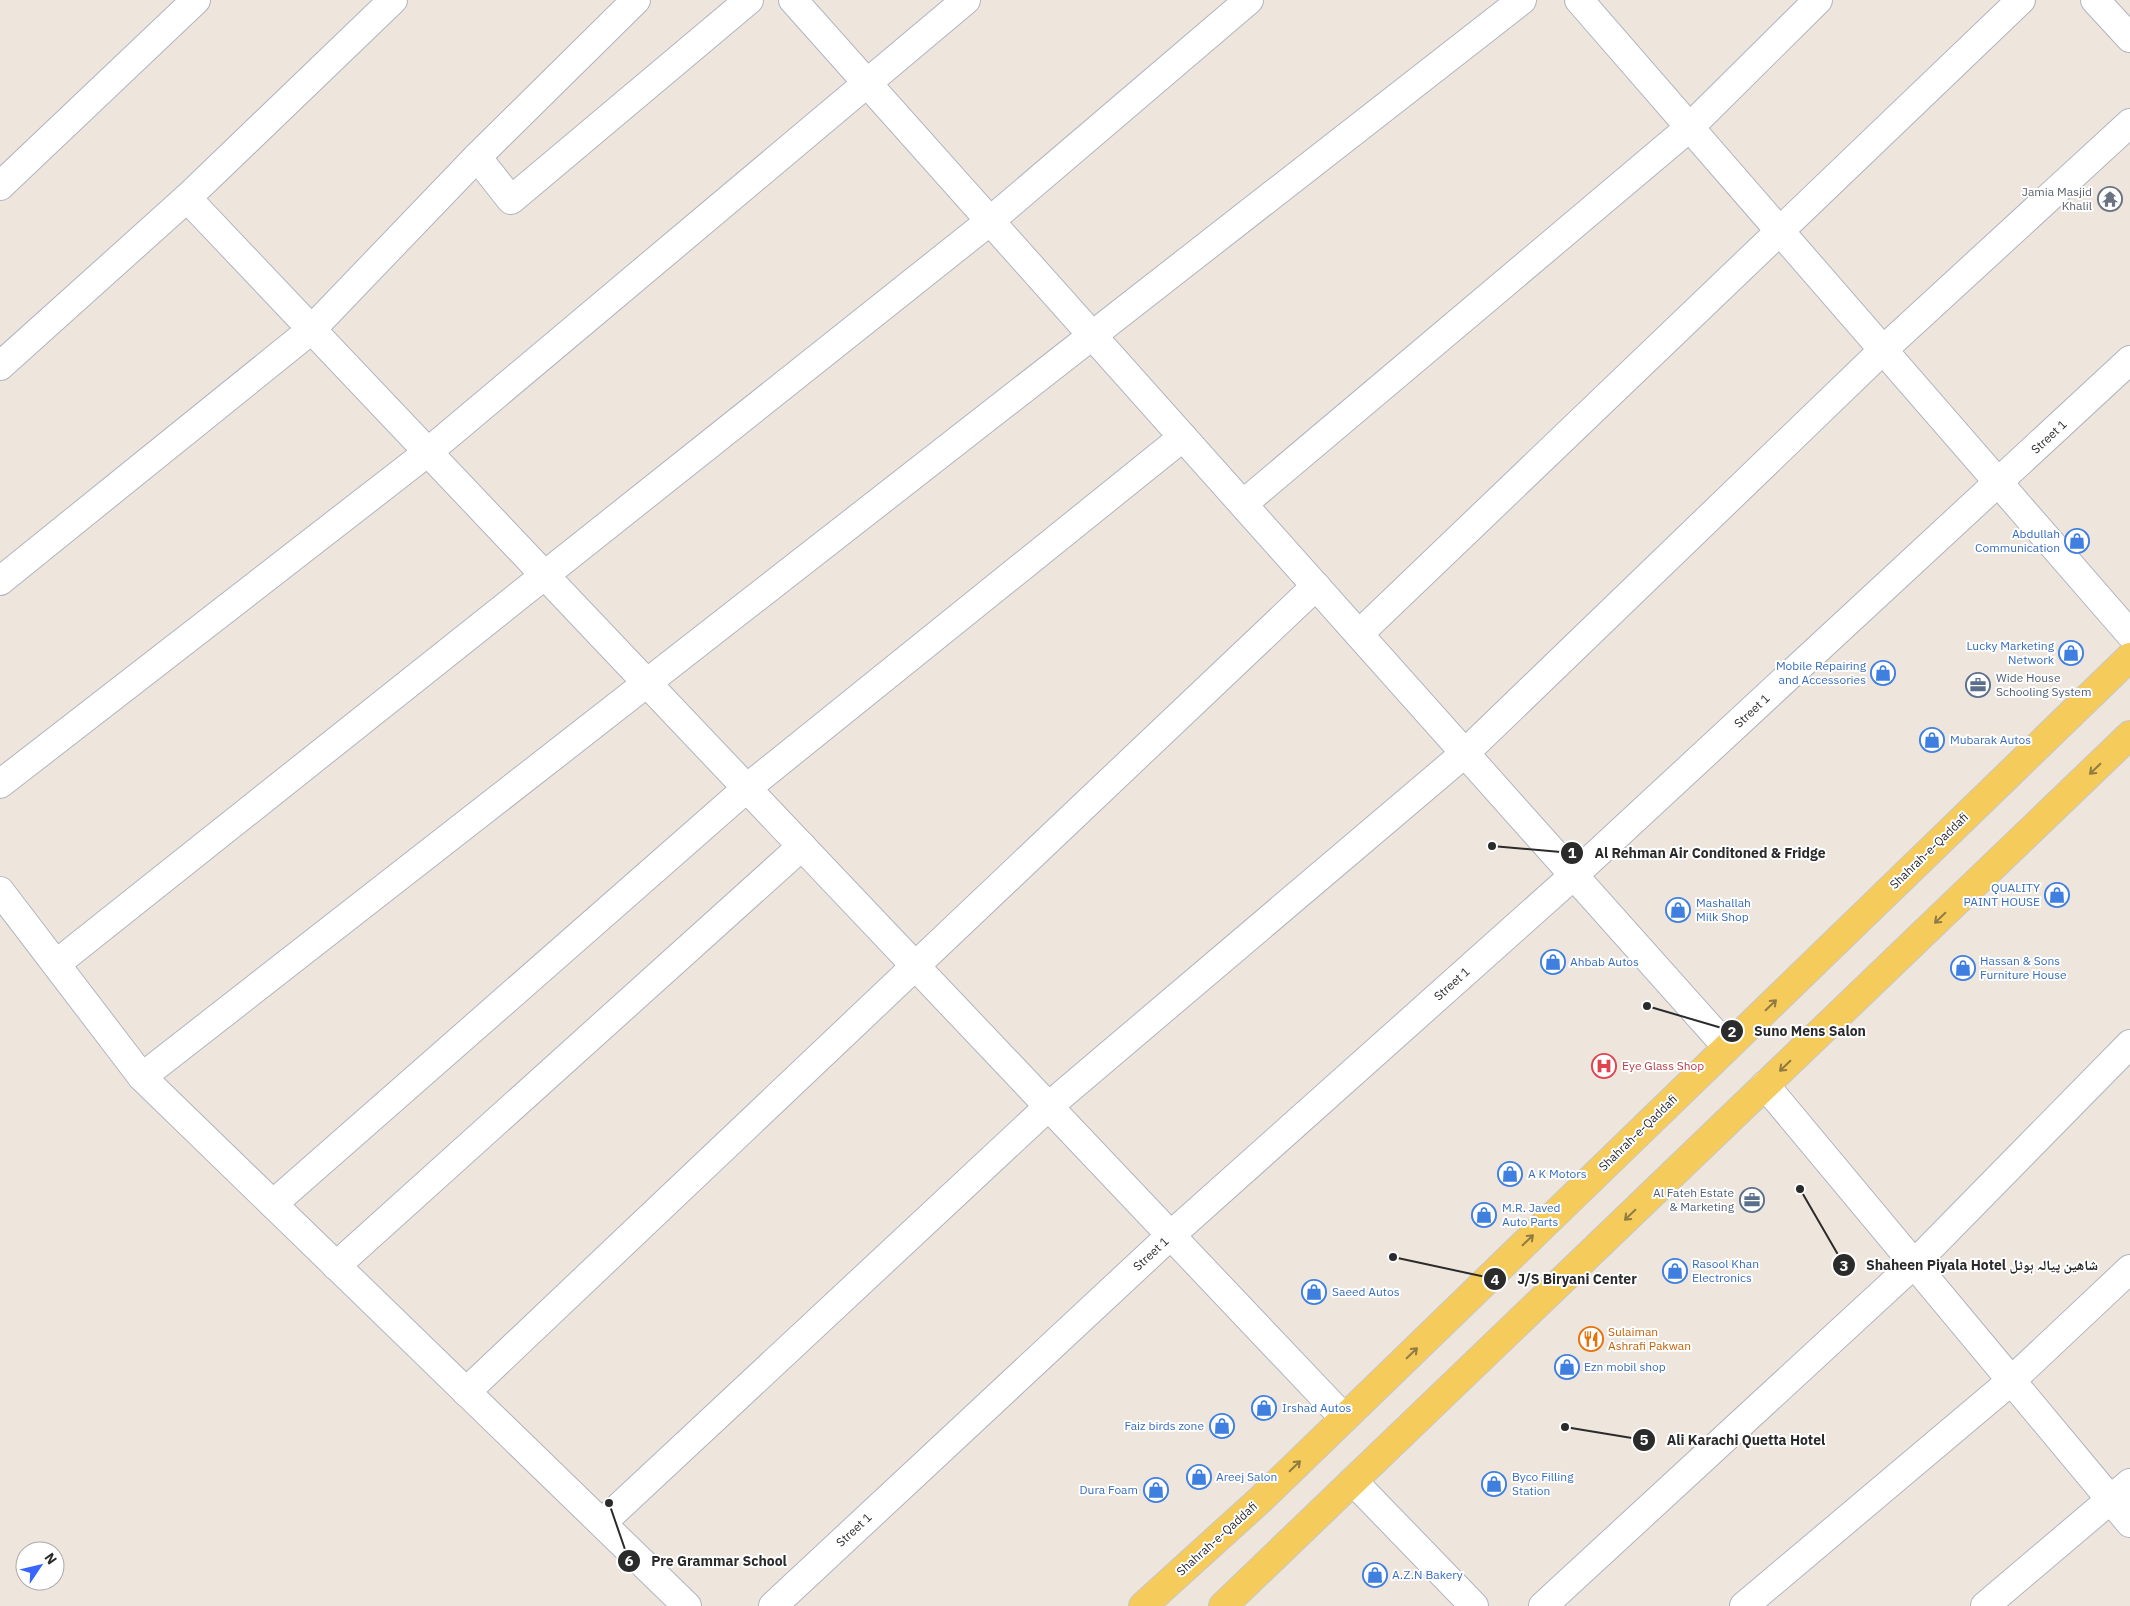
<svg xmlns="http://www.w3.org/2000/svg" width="2130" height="1606" font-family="'IBM Plex Sans','Noto Naskh Arabic',sans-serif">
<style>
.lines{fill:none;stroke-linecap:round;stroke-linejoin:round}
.minor-casing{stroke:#b1b4bf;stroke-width:30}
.primary-casing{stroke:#c8c8c8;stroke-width:30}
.minor{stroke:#fff;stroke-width:28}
.primary{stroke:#f5cb5b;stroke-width:28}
.oneway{stroke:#907b43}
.labels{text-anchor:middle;stroke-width:4;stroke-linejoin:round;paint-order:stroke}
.worship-label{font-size:12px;fill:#5b616d;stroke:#fff;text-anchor:end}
.street-label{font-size:12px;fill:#2b2b2b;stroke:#fff}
.shop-label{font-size:12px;fill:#366cbe;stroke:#fff;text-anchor:start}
.service-label{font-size:12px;fill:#4e5e75;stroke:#fff;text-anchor:start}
.health-label{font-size:12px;fill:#be3a42;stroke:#fff;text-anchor:start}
.food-label{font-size:12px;fill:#c56008;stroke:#fff;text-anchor:start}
.leader{fill:none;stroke:#2b2b2b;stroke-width:2}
.callout-dot{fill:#2b2b2b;stroke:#fff;stroke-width:2}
.mark-label{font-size:15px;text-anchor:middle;font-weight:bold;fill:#fff}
.callout-label{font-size:14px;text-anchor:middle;font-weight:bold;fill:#2b2b2b;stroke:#fff;stroke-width:4;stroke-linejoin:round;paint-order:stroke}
</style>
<rect width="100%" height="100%" fill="#eee6dd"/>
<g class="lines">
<defs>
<g id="minor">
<path d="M793,0L1727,1047"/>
<path d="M1579,0L2130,634"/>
<path d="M2095,0L2130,38"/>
<path d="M477,157L511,200L749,0"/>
<path d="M0,186L196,0"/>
<path d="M187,198L1344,1418"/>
<path d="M0,366L187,198L393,0"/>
<path d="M1243,504L1690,127L1818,0"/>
<path d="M0,581L311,330L477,157L636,0"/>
<path d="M1359,634L2021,0"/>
<path d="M0,784L428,452L966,0"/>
<path d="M0,891L142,1077L687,1606"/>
<path d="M56,964L990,221L1249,0"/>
<path d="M142,1077L1522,0"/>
<path d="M1765,1085L2130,1523"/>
<path d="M273,1204L747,788L1183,437"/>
<path d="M336,1266L802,846"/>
<path d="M466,1392L1316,586"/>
<path d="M1353,1481L1474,1606"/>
<path d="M602,1523L1049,1106L1465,753L1883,350L2130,123"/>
<path d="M773,1606L1171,1235L1574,875L2130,360"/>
<path d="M1543,1606L1914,1264L2130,1044"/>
<path d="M1744,1606L2011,1381L2130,1269"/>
<path d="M1985,1606L2130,1483"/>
</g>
<g id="primary">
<path d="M1143,1606L1261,1499L2130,657"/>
<path d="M1223,1606L2130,735"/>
</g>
</defs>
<use href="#minor" class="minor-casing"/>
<use href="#primary" class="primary-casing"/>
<use href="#minor" class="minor"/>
<use href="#primary" class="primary"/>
</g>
<defs><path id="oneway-shaft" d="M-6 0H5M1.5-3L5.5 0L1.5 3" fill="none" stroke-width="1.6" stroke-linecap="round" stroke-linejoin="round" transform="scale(1.25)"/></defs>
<g class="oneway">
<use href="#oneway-shaft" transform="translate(2095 769) rotate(136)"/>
<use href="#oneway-shaft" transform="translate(1940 918) rotate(136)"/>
<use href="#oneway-shaft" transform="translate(1771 1005) rotate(-44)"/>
<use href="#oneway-shaft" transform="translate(1785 1066) rotate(136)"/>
<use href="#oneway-shaft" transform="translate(1630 1215) rotate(136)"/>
<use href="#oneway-shaft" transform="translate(1528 1240) rotate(-44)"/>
<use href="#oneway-shaft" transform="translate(1412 1353) rotate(-44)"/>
<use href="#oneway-shaft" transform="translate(1295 1466) rotate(-44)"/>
</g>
<defs>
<symbol id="temple-ring" viewBox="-11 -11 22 22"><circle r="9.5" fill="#fff" stroke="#6b7280" stroke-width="1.5"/><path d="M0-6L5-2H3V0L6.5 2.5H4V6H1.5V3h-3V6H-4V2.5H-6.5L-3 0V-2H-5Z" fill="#6b7280"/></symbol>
<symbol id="shop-ring" viewBox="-11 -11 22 22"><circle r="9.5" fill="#fff" stroke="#3f7fe0" stroke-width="1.5"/><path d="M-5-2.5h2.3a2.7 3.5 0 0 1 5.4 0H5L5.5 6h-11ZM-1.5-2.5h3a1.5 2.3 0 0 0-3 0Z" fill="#3f7fe0"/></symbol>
<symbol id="office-ring" viewBox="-11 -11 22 22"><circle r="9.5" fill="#fff" stroke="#5c6f8a" stroke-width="1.5"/><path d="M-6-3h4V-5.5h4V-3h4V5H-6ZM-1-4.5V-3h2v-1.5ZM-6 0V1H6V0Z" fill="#5c6f8a"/></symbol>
<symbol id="hospital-ring" viewBox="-11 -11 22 22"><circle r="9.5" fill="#fff" stroke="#e0444e" stroke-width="1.5"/><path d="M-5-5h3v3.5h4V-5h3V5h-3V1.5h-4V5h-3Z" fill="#e0444e"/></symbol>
<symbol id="restaurant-ring" viewBox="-11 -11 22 22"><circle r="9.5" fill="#fff" stroke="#e8710a" stroke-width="1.5"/><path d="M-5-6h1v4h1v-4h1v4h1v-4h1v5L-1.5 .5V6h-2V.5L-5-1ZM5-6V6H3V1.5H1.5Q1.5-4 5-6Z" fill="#e8710a"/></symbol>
</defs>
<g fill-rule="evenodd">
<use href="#temple-ring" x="2096" y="185" width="28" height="28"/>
<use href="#shop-ring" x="2063" y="527" width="28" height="28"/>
<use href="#shop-ring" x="2057" y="639" width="28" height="28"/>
<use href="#shop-ring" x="1869" y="659" width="28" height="28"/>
<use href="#office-ring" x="1964" y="671" width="28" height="28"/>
<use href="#shop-ring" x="1918" y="726" width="28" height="28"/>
<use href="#shop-ring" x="2043" y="881" width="28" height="28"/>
<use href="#shop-ring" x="1664" y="896" width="28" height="28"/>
<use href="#shop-ring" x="1539" y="948" width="28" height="28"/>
<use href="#shop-ring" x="1949" y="954" width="28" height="28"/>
<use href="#hospital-ring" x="1590" y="1052" width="28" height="28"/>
<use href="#shop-ring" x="1496" y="1160" width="28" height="28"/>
<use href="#office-ring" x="1738" y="1186" width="28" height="28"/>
<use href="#shop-ring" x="1470" y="1201" width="28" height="28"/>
<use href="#shop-ring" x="1661" y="1257" width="28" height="28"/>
<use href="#shop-ring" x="1300" y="1278" width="28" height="28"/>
<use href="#restaurant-ring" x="1577" y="1325" width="28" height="28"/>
<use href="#shop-ring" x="1553" y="1353" width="28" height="28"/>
<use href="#shop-ring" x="1250" y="1394" width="28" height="28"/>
<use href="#shop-ring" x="1208" y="1412" width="28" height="28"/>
<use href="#shop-ring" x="1185" y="1463" width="28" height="28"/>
<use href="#shop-ring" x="1480" y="1470" width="28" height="28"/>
<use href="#shop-ring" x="1142" y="1476" width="28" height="28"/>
<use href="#shop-ring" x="1361" y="1561" width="28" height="28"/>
</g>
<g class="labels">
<g class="worship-label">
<text x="2092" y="196">Jamia Masjid<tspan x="2092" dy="14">Khalil</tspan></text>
</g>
<g class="street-label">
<text transform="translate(2049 437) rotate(-43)" y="4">Street 1</text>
<text transform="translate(1752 711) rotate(-43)" y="4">Street 1</text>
<text transform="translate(1929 851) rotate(-44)" y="4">Shahrah-e-Qaddafi</text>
<text transform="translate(1452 984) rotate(-42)" y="4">Street 1</text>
<text transform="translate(1638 1133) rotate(-44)" y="4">Shahrah-e-Qaddafi</text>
<text transform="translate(1151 1254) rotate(-43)" y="4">Street 1</text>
<text transform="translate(854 1530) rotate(-43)" y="4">Street 1</text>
<text transform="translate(1217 1539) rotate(-42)" y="4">Shahrah-e-Qaddafi</text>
</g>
<g class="shop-label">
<text x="2060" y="538" text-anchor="end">Abdullah<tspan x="2060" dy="14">Communication</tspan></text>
<text x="2054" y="650" text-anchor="end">Lucky Marketing<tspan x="2054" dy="14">Network</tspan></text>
<text x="1866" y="670" text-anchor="end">Mobile Repairing<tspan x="1866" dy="14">and Accessories</tspan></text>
<text x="1950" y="744">Mubarak Autos</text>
<text x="2040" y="892" text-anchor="end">QUALITY<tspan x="2040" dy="14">PAINT HOUSE</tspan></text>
<text x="1696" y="907">Mashallah<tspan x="1696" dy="14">Milk Shop</tspan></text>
<text x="1980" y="965">Hassan &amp; Sons<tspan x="1980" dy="14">Furniture House</tspan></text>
<text x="1570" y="966">Ahbab Autos</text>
<text x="1528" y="1178">A K Motors</text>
<text x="1502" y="1212">M.R. Javed<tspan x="1502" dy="14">Auto Parts</tspan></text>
<text x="1692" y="1268">Rasool Khan<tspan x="1692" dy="14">Electronics</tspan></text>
<text x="1332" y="1296">Saeed Autos</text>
<text x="1584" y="1371">Ezn mobil shop</text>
<text x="1282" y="1412">Irshad Autos</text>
<text x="1204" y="1430" text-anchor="end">Faiz birds zone</text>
<text x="1216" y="1481">Areej Salon</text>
<text x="1512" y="1481">Byco Filling<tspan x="1512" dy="14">Station</tspan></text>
<text x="1138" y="1494" text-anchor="end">Dura Foam</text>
<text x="1392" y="1579">A.Z.N Bakery</text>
</g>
<g class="service-label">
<text x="1996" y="682">Wide House<tspan x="1996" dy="14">Schooling System</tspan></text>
<text x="1734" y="1197" text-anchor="end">Al Fateh Estate<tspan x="1734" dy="14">&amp; Marketing</tspan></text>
</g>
<g class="health-label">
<text x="1622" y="1070">Eye Glass Shop</text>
</g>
<g class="food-label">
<text x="1608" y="1336">Sulaiman<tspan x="1608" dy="14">Ashrafi Pakwan</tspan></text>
</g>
</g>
<path class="leader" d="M1492 846L1572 853M1647 1006L1732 1031M1800 1189L1844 1265M1393 1257L1495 1279M1565 1427L1644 1440M609 1503L629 1561"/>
<g class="callout-dot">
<circle cx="1492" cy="846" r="5"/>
<circle cx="1647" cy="1006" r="5"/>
<circle cx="1800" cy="1189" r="5"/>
<circle cx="1393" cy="1257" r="5"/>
<circle cx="1565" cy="1427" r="5"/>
<circle cx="609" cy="1503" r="5"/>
<circle cx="1572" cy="853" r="12"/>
<circle cx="1732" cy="1031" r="12"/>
<circle cx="1844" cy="1265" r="12"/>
<circle cx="1495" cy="1279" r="12"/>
<circle cx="1644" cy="1440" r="12"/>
<circle cx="629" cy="1561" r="12"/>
</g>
<g class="mark-label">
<text x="1572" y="858">1</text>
<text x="1732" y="1037">2</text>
<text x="1844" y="1271">3</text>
<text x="1495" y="1285">4</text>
<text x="1644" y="1445">5</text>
<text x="629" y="1566">6</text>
</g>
<g class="callout-label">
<text x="1710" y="858">Al Rehman Air Conditoned &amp; Fridge</text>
<text x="1810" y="1036">Suno Mens Salon</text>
<text x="1982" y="1270">Shaheen Piyala Hotel شاھین پیالہ ہوٹل</text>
<text x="1577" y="1284">J/S Biryani Center</text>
<text x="1746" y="1445">Ali Karachi Quetta Hotel</text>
<text x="719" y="1566">Pre Grammar School</text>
</g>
<g transform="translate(40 1566) rotate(55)"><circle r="24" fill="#ffffff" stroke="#aaaaaa"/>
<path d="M0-4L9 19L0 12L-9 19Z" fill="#3965ff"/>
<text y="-8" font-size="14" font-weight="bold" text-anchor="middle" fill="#2b2b2b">N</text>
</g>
</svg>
